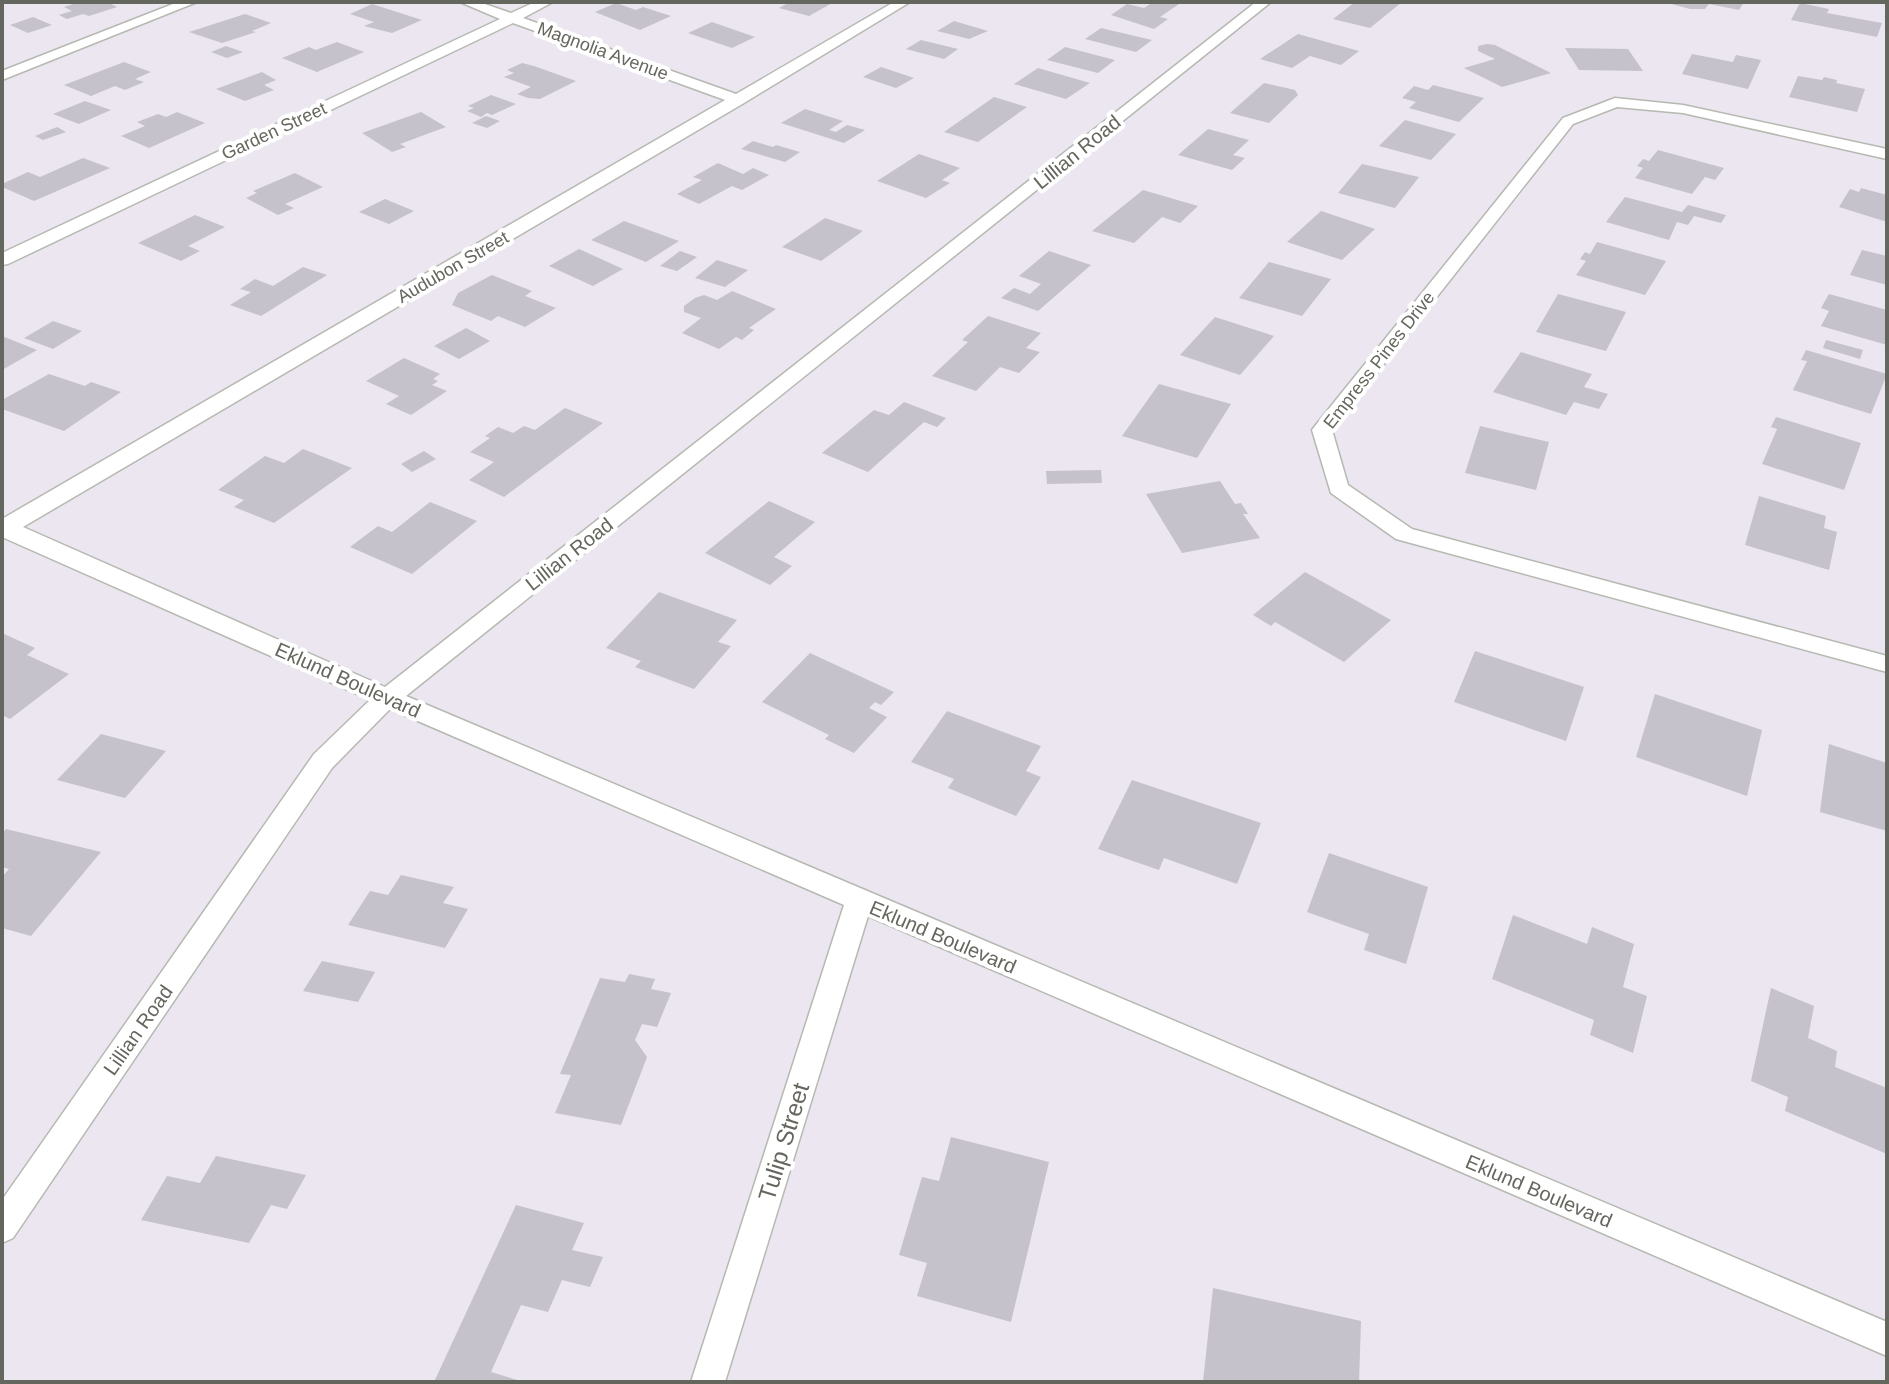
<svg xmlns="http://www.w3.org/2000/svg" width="1889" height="1384" font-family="Arial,sans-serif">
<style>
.building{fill:#c6c2cb}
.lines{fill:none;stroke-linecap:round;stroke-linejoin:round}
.minor-casing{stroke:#b6b9b1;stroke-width:3}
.minor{fill:#fff;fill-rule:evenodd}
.labels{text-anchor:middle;stroke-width:8;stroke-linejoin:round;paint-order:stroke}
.far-street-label{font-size:18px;fill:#64675d;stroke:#fff}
.street-label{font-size:20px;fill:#64675d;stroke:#fff}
.near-street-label{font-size:24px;fill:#64675d;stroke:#fff}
</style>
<rect width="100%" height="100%" fill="#ebe6f0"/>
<g class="building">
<path d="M79,2H107L117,7L89,16L83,14L67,19L59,15L72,11L64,7Z"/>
<path d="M790,2H834L809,16L779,8Z"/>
<path d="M1153,2H1182L1160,17L1168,19L1154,29L1111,15L1127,4L1144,8Z"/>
<path d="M1355,2H1402L1370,28L1333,19Z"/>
<path d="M1664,2H1744L1739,10L1709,4L1705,9H1690Z"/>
<path d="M616,3L636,10L643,7L671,16L640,30L595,12Z"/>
<path d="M1800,3L1829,9L1827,13L1882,23L1877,37L1791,20Z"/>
<path d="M372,4L422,20L392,33L364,26L374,22L350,14Z"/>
<path d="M245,14L271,23L252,31L256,32L222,43L189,32Z"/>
<path d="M33,17L52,25L28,33L10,25Z"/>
<path d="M954,21L988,31L969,39L937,31Z"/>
<path d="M712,22L755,37L732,48L688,33Z"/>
<path d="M1101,28L1152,40L1136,52L1085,39Z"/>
<path d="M1298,34L1359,51L1341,65L1310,56L1292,68L1260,59Z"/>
<path d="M921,40L958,49L944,59L906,49Z"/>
<path d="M337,42L364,52L317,72L282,58L309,47L316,50Z"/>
<path d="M1487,44L1495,45L1551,73L1502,87L1464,68L1495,59L1478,51V46Z"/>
<path d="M226,46L243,52L227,58L211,52Z"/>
<path d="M1065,47L1115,60L1098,73L1047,60Z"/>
<path d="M1565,48L1628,49L1643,71L1579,70Z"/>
<path d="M1692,54L1733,62L1736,55L1761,60L1748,89L1682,74Z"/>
<path d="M124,62L151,72L135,79L144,82L125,90L115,86L91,96L64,85Z"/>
<path d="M522,63L534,66L576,81L540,99L528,98L517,94L531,87L504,77L514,73L507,70Z"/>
<path d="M881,67L914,78L896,88L863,77Z"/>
<path d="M1038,68L1090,83L1066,99L1014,84Z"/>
<path d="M262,72L276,80L264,85L274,90L245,101L216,89Z"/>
<path d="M1798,76L1822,80L1824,77L1837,80L1836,83L1865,89L1857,112L1789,97Z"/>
<path d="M1264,83L1295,90L1298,95L1269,123L1230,113Z"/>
<path d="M1433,85L1484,98L1459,122L1409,108L1416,102L1402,98L1414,86L1428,90Z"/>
<path d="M491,95L516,104L492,115L487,113L481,117L467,111L474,108L468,106Z"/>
<path d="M994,97L1027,107L978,142L944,132Z"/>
<path d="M85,101L111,110L79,124L53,114Z"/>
<path d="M805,109L843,121L829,130L836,132L847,125L865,130L844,143L781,123Z"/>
<path d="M177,112L205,123L149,148L121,136L145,126L137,122L158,114L166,117Z"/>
<path d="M421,112L446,127L400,144L406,147L392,152L362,133Z"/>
<path d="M486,116L500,121L487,128L472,123Z"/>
<path d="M1405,120L1456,134L1431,160L1379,146Z"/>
<path d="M57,127L66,132L43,140L35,136Z"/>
<path d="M1208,129L1249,140L1233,155L1245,158L1232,170L1178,155Z"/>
<path d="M753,141L773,147L776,145L800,152L785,162L741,149Z"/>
<path d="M1658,150L1724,168L1715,180L1705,177L1692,194L1635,178L1643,168L1637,166L1643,159L1649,161Z"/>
<path d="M919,154L960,168L942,180L950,183L926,198L877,181Z"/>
<path d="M83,158L110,168L34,201L2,187V184L28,172L40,177Z"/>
<path d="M718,163L743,174L753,168L769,175L742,190L732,186L699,204L677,194L702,180L693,177Z"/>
<path d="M1362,164L1419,177L1395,208L1338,193Z"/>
<path d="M295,173L323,187L285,204L294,208L278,215L246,198L257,193L253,191Z"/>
<path d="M1861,188L1887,195V222L1839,207L1850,189L1859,192Z"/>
<path d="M1143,190L1198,206L1180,223L1162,217L1134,243L1092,231Z"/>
<path d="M1625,197L1682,212L1688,205L1726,215L1721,223L1694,216L1688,225L1677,222L1669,240L1606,222Z"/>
<path d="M385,199L414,211L389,224L359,212Z"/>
<path d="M1321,211L1375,229L1342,260L1287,242Z"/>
<path d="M195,215L225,227L188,246L200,251L181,261L138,243Z"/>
<path d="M825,218L863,231L821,261L782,247Z"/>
<path d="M624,221L679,241L646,262L591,240Z"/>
<path d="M1597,242L1666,261L1645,295L1576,275L1586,261L1580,259L1585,252L1590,254Z"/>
<path d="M579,249L623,269L593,286L549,266Z"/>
<path d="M1862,250L1887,256V285L1850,275Z"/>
<path d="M680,251L697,257L677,271L660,266Z"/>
<path d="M1049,251L1091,265L1038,311L1001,298L1014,288L1030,294L1041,284L1019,276Z"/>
<path d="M717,260L748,270L725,287L695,278Z"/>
<path d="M1269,262L1331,279L1302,316L1239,298Z"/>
<path d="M303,267L327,275L261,316L230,305L251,292L240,289L255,279L273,286Z"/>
<path d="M492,275L532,291L525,296L556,308L525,327L498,316L491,321L452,305L458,293Z"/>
<path d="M732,291L776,309L749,328L754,330L742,340L736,337L719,349L682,333L701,318L684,312V306L695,298L704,295L717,300Z"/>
<path d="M1558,294L1626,312L1606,351L1536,332Z"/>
<path d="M1829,294L1887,310V345L1821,326L1829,311L1821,308Z"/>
<path d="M988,316L1041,333L1026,348L1040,352L1019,373L1000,367L976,391L932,376L968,342L962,340Z"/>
<path d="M1215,317L1274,336L1240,375L1180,355Z"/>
<path d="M53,321L82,331L53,349L24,338Z"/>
<path d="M466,328L490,341L459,359L434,346Z"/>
<path d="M2,336L37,350L2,370Z"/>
<path d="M1826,340L1863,350L1860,359L1823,348Z"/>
<path d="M1806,350L1887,374L1871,414L1793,390L1807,361L1801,360Z"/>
<path d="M1521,352L1592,374L1584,387L1608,394L1599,409L1574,402L1566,415L1493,392Z"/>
<path d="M404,358L440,374L433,379L438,381L432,385L447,391L411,415L386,404L399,396L366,381Z"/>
<path d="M49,374L85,386L91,382L121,392L64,431L2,409V400Z"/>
<path d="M1159,384L1231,404L1197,458L1122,436Z"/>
<path d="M904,402L946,418L937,427L924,422L868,472L822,453L874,410L889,415Z"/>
<path d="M565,408L603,423L504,497L469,480L494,462L470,452L490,438L485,436L498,427L513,433L524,426L535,430Z"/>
<path d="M1776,417L1861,443L1844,490L1762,464L1777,429L1771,427Z"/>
<path d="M1480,426L1549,442L1536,490L1465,473Z"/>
<path d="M303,449L352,468L274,523L234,507L244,500L218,490L265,456L284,463Z"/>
<path d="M424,451L436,459L412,472L401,464Z"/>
<path d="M1101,470L1102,483L1047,484L1046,471Z"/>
<path d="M1220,481L1235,504L1241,503L1248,514H1243L1260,538L1182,553L1146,494Z"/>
<path d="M1759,496L1826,516L1824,528L1837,532L1829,570L1745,545Z"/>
<path d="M769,501L815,522L774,557L792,566L770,585L705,553Z"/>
<path d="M430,502L477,521L412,574L350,547L378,526L392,532Z"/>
<path d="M1305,572L1391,620L1344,662L1275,622L1271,626L1253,615Z"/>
<path d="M659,592L737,620L718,642L731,646L694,689L635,667L641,661L606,648Z"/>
<path d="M2,633L35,648L27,655L69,674L10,719L2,715Z"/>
<path d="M1475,651L1584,687L1566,741L1454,702Z"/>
<path d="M810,653L894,692L881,705L875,702L869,708L887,717L854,753L825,739L829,735L762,702Z"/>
<path d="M1655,694L1762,730L1747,796L1636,757Z"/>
<path d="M947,711L1041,746L1026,771L1041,777L1016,816L948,788L954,779L911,762Z"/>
<path d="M101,734L166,751L125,798L57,780Z"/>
<path d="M1829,744L1887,763V831L1820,812Z"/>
<path d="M1132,780L1261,823L1237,884L1164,858L1159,870L1098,849Z"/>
<path d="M6,829L101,852L31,936L2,928V877L9,869L2,867V834Z"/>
<path d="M1329,853L1428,887L1406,964L1364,950L1369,934L1307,912Z"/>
<path d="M401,875L454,887L443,903L468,909L445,948L348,925L370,891L388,895Z"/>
<path d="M1513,915L1587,944L1592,927L1634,944L1623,987L1647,996L1633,1053L1590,1035L1594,1020L1492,979Z"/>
<path d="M322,961L375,972L358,1002L303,991Z"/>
<path d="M629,974L655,979L651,989L671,993L657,1027L642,1024L635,1040L647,1057L621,1125L555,1113L571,1075L560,1074L600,978L625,982Z"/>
<path d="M1771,988L1814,1006L1808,1038L1837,1051L1835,1067L1887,1088V1154L1785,1111L1788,1097L1751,1081Z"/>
<path d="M951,1137L1049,1162L1011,1322L917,1296L927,1263L899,1255L922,1177L939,1181Z"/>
<path d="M216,1156L306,1175L287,1209L271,1205L249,1243L141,1220L167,1176L200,1183Z"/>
<path d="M516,1205L584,1223L572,1250L603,1257L590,1287L562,1280L548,1312L521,1305L491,1372L524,1382H434Z"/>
<path d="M1213,1288L1361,1321L1359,1382H1203Z"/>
</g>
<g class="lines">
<defs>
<g id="minor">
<path d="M178,2H197L2,80V71Z"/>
<path d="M460,2H479L511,13L535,2H553L523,18L736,94L894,2H910L744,103L23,527L385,687L1256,2H1271L406,696L1887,1322V1356L868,916L725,1382H691L844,905L390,709L332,768L13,1238L2,1243V1200L314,754L370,700L2,537V519L725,100L513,23L8,264L2,265V253L500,19Z"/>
<path d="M1615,98L1683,105L1887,149V159L1683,113L1617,107L1573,124L1332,430L1348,485L1412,529L1887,656V672L1396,539L1331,493L1312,430L1315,426L1563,118Z"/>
</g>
</defs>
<use href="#minor" class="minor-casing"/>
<use href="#minor" class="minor"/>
</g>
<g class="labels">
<g class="far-street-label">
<text transform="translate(603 51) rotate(20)" y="6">Magnolia Avenue</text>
<text transform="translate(274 131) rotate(-25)" y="6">Garden Street</text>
<text transform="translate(453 267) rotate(-30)" y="6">Audubon Street</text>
<text transform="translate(1379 360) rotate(-52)" y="6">Empress Pines Drive</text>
</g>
<g class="street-label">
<text transform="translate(1077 152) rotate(-39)" y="7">Lillian Road</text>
<text transform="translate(569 554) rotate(-38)" y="7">Lillian Road</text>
<text transform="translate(348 680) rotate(24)" y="7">Eklund Boulevard</text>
<text transform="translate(943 937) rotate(23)" y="7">Eklund Boulevard</text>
<text transform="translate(138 1030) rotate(-55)" y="7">Lillian Road</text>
<text transform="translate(1539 1191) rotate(23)" y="7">Eklund Boulevard</text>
</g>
<g class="near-street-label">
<text transform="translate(784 1142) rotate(-73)" y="8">Tulip Street</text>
</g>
</g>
<rect width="1889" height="1384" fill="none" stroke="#64675d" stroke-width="8"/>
</svg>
